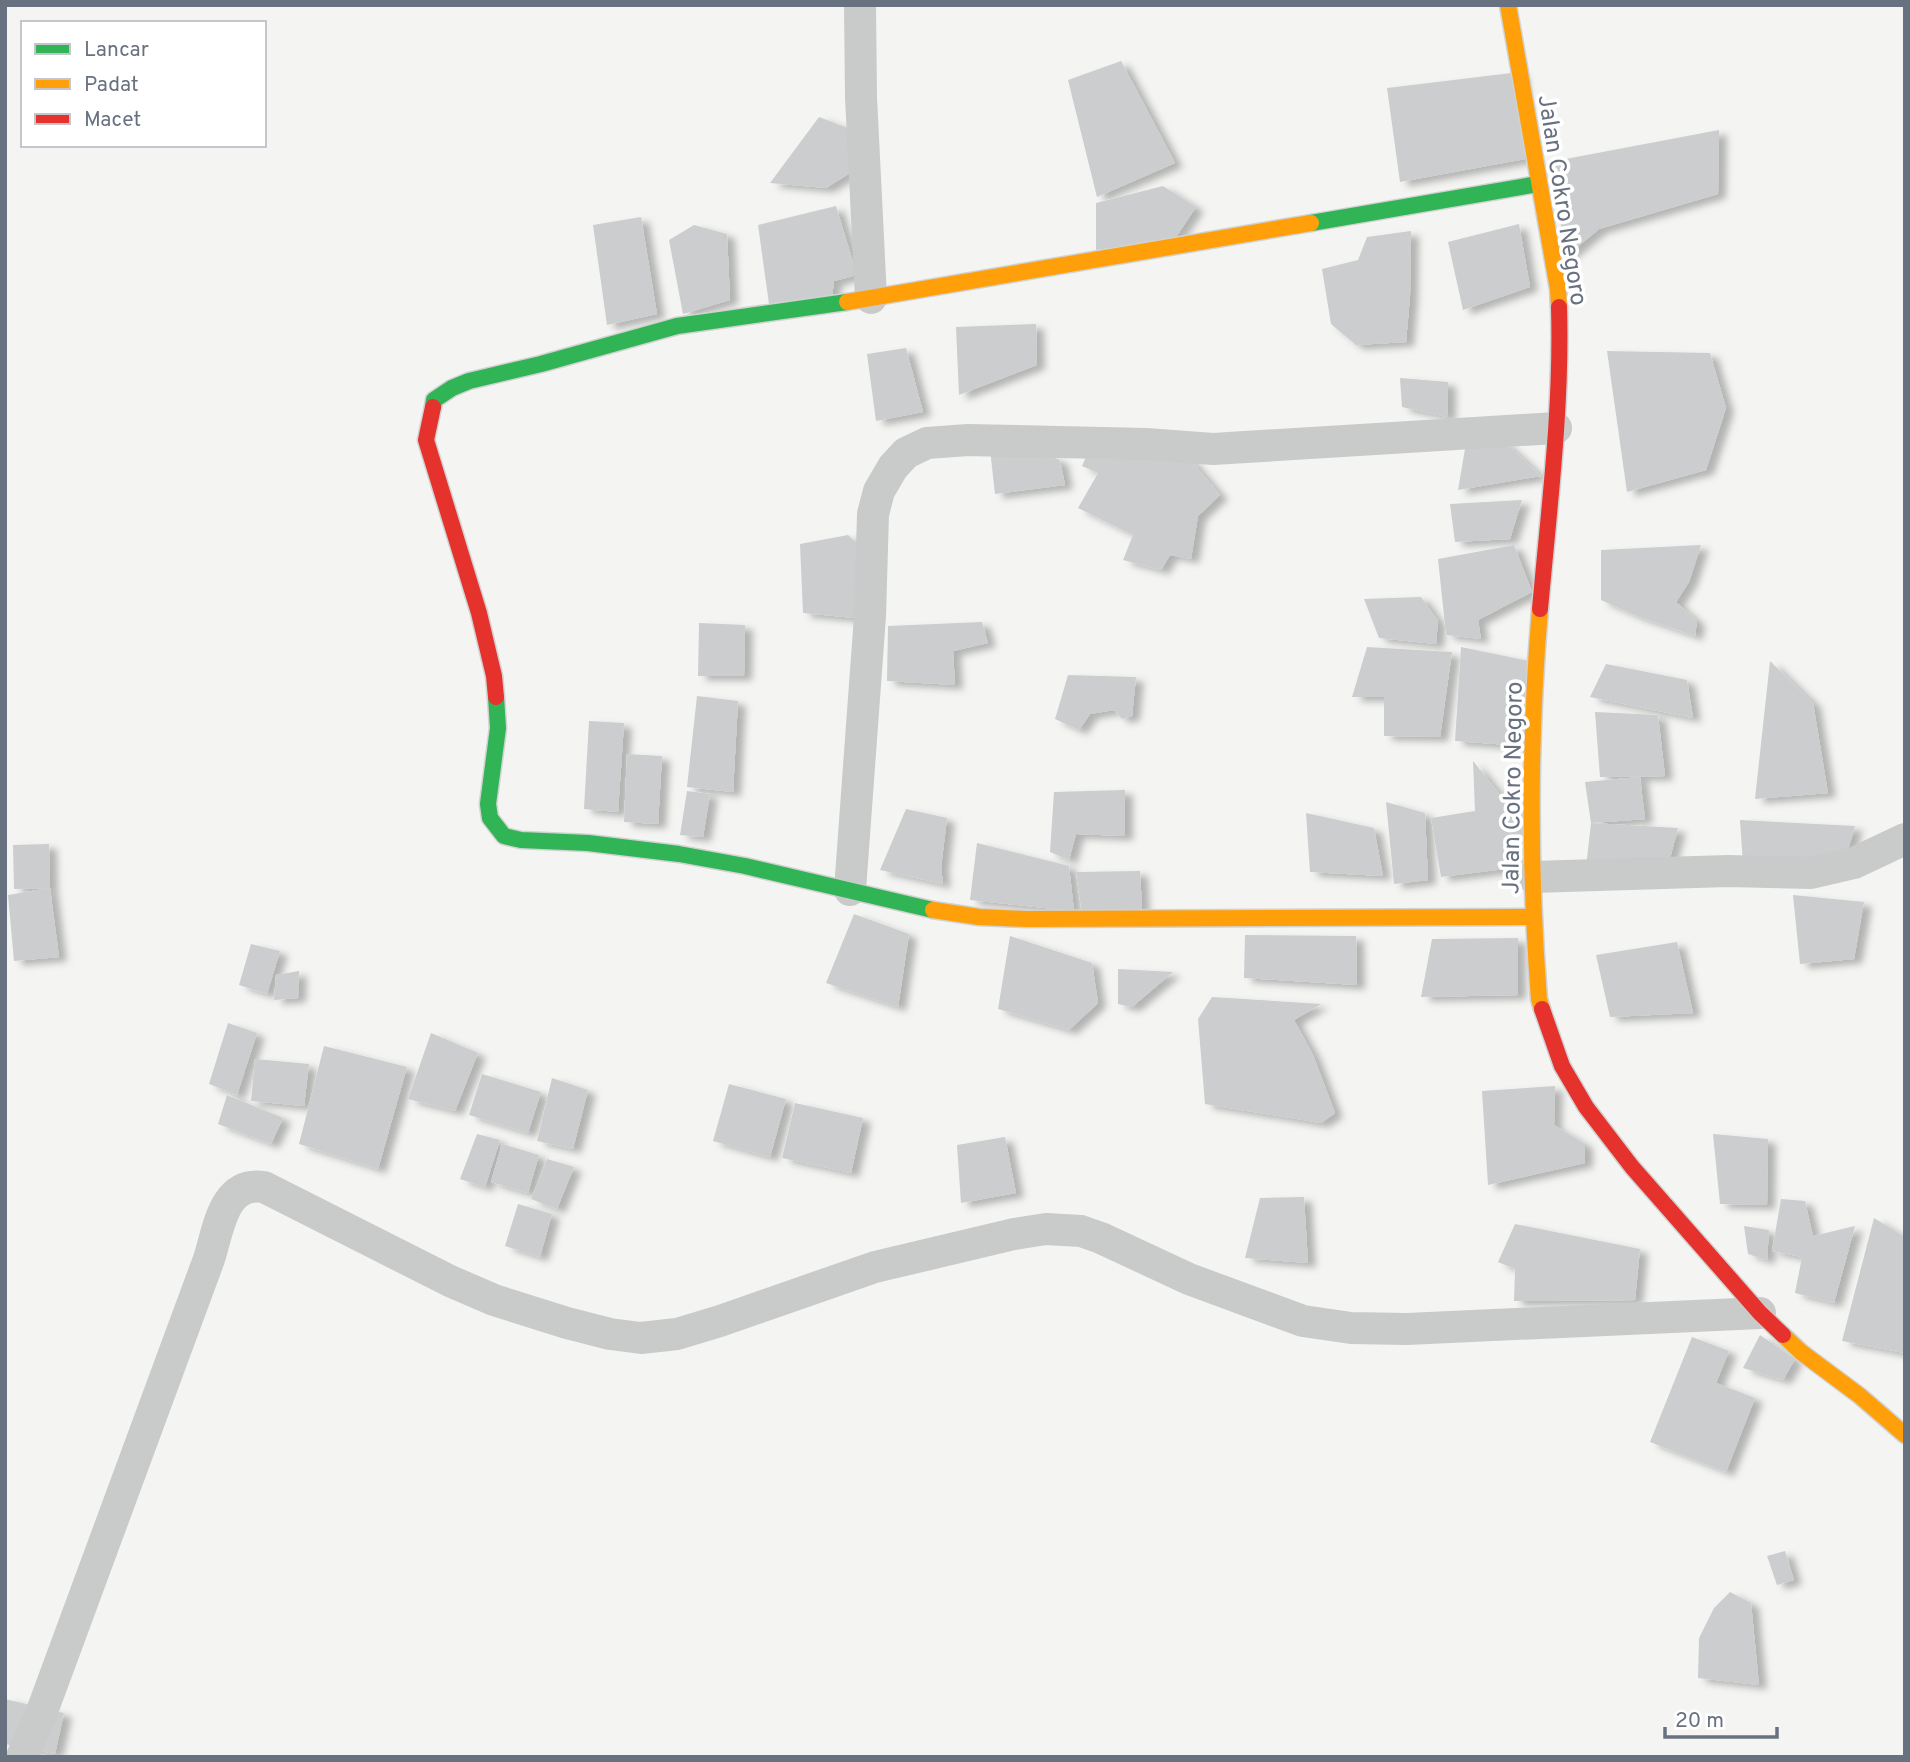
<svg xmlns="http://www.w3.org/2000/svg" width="1910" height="1762" font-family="Overpass,sans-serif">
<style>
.building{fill:#cccdce;filter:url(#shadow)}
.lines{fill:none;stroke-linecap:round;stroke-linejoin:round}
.fast-casing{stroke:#d1d2d2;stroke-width:19}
.slow-casing{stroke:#d1d2d2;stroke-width:19}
.jam-casing{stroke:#d1d2d2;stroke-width:19}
.street{stroke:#c9caca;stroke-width:32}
.fast{stroke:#30b455;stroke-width:16}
.slow{stroke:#ff9f0a;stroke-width:16}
.jam{stroke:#e5322d;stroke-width:16}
.labels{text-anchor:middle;stroke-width:7;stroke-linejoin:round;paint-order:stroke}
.street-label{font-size:24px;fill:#68717f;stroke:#fff}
</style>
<defs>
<filter id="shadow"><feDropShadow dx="8" dy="4.5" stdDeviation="3.5" flood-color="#0004"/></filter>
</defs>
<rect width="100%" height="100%" fill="#f4f4f3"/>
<g class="building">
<path d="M1121,61L1175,163L1097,197L1068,80Z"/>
<path d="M1520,72L1525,159L1400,182L1387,88Z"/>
<path d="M819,117L853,130L858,168L826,188L770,183Z"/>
<path d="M1719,130L1718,194L1599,229L1564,258L1555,161Z"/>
<path d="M1163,186L1196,207L1174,240L1096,250V203Z"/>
<path d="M836,206L857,275L834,281L832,297L769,304L758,225Z"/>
<path d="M641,217L657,314L607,325L593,225Z"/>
<path d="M1519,224L1530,287L1463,310L1448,242Z"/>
<path d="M694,225L727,234L730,300L683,314L669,240Z"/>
<path d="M1411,231L1410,296L1406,342L1356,345L1331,324L1322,269L1358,260L1367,237Z"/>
<path d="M1036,324L1037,365L959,395L956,327Z"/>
<path d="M906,348L923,412L876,421L867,354Z"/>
<path d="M1607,351L1710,353L1726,408L1706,470L1627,492Z"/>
<path d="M1400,378L1448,382V417L1402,407Z"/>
<path d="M1502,440L1541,476L1458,490L1466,443Z"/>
<path d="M1025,446L1060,460L1065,485L995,494L990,449Z"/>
<path d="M1089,450L1189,458L1220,495L1198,516L1191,559L1170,555L1161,570L1123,560L1133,535L1078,508L1098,473L1082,466Z"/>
<path d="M1522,500L1510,539L1455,542L1450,504Z"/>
<path d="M848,535L867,552L865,619L803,613L800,544Z"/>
<path d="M1514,545L1532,592L1478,620L1481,639L1446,635L1438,559Z"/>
<path d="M1701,545L1689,582L1676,602L1697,621L1695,636L1637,616L1601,600V550Z"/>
<path d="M1421,597L1438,621L1436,644L1379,638L1364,599Z"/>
<path d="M982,622L988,643L953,651L955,685L887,681L888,626Z"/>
<path d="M699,623L745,625L744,676H698Z"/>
<path d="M1367,647L1452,652L1440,737L1384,736V697H1352Z"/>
<path d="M1461,647L1529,661L1523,746L1455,741Z"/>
<path d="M1770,661L1813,703L1828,793L1755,799Z"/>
<path d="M1606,664L1687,680L1693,718L1590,697Z"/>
<path d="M1068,675L1136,677L1132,716L1122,719L1114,710L1090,714L1079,730L1055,719Z"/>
<path d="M697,696L738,701L733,792L687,787Z"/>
<path d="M1595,712L1658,715L1665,776L1600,777Z"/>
<path d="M589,721L624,723L618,812L584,809Z"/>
<path d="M627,754L662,756L658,824L624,822Z"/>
<path d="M1473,761L1509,806L1525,821L1528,866L1441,877L1431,818L1475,811Z"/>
<path d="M1640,777L1645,819L1591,823L1585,782Z"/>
<path d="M1125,790V836L1076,834L1069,860L1050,852L1054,792Z"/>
<path d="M687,791L710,794L703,837L680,835Z"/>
<path d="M1386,802L1425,813L1428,880L1394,884Z"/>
<path d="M906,809L947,818L941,868L943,884L880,870Z"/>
<path d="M1306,813L1374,828L1383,876L1310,872Z"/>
<path d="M1740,820L1855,826L1845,860L1743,864Z"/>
<path d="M1591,823L1678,828L1668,866L1586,867Z"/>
<path d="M977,843L1069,866L1074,911L970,900Z"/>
<path d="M49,844L50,888L14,889L13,845Z"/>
<path d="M1140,871L1142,909L1082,914L1076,872Z"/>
<path d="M50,888L59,957L14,961L8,895Z"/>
<path d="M1793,895L1864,902L1854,959L1800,964Z"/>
<path d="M854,914L909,934L898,1007L826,983Z"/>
<path d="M1245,935L1356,936L1357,985L1244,978Z"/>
<path d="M1010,936L1092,963L1098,1003L1069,1030L998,1009Z"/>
<path d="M1518,938V995L1421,997L1432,939Z"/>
<path d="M1677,942L1693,1013L1610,1017L1596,955Z"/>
<path d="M251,944L280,951L267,994L239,985Z"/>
<path d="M1118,969L1173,972L1132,1007L1118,1004Z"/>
<path d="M299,971L298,998L274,1000L276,975Z"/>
<path d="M1212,997L1321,1004L1294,1020L1313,1055L1335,1113L1321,1123L1205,1104L1198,1019Z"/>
<path d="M228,1023L257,1033L237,1095L209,1084Z"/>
<path d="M431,1033L478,1053L455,1111L408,1099Z"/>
<path d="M324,1046L407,1067L378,1169L299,1144Z"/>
<path d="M255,1059L309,1064L304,1106L251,1101Z"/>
<path d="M482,1074L541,1092L528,1133L469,1115Z"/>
<path d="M552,1078L588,1090L573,1149L537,1141Z"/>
<path d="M729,1084L786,1099L770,1157L713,1141Z"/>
<path d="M1555,1086L1554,1125L1585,1144V1163L1488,1185L1482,1091Z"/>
<path d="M227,1095L283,1118L271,1144L218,1124Z"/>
<path d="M795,1103L863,1118L851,1173L782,1158Z"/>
<path d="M477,1134L500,1140L485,1187L460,1179Z"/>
<path d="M1713,1134L1768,1139L1767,1205L1720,1204Z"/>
<path d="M1005,1137L1016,1193L961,1203L957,1145Z"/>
<path d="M502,1144L539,1155L528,1193L491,1182Z"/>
<path d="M547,1159L574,1167L557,1209L531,1199Z"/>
<path d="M1304,1197L1308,1263L1245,1258L1260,1198Z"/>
<path d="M1781,1199L1805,1201L1813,1236L1855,1226L1834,1303L1795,1293L1802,1257L1772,1251Z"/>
<path d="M518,1204L552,1214L540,1257L505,1246Z"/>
<path d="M1874,1218L1905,1237V1353L1842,1341Z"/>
<path d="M1515,1224L1640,1249L1635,1300L1514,1301L1515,1269L1498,1262Z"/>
<path d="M1744,1226L1769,1230L1767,1260L1748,1254Z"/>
<path d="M1760,1335L1795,1359L1783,1380L1743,1368Z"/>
<path d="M1692,1337L1729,1351L1716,1383L1755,1398L1726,1472L1650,1442Z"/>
<path d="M1785,1551L1794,1580L1777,1585L1767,1556Z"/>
<path d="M1730,1592L1751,1603L1759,1685L1698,1678L1699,1638L1714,1608Z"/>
<path d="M5,1699L64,1713L55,1754L5,1744Z"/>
</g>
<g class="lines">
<defs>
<g id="fast">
<path d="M1311,223L1538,184"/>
<path d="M433,407L434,400L452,388L469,381L541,364L677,326L847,302"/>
<path d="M496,697L498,728L488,804L490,818L504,836L521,840L588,843L679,854L745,866L933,910"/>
</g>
<g id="slow">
<path d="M1508,5L1558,289L1559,307"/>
<path d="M847,302L1311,223"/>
<path d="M1540,609C1529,739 1529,869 1539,999L1542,1009"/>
<path d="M933,910L979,917L1025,919L1533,917"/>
<path d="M1783,1335L1801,1352L1860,1396L1905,1435"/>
</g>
<g id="jam">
<path d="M433,407L426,440L479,613L494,676L496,697"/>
<path d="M1540,609C1549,508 1562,408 1559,307"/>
<path d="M1542,1009L1562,1066L1586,1107L1632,1167L1760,1313L1783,1335"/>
</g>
</defs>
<use href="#fast" class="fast-casing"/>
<use href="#slow" class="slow-casing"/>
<use href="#jam" class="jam-casing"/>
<g class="street">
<path d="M860,5L861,97L871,298"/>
<path d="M1533,877L1728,871L1811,873L1854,863L1905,839"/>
<path d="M850,890L870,616L873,514L879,491L893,467L906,453L927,443L968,440L1146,444L1213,449L1556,428"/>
<path d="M22,1757L41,1714L209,1259C219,1228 223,1181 264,1187L450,1281L494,1300L567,1323L610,1334L641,1338L677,1334L720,1321L875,1267L1014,1234L1046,1229L1081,1231L1101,1238L1189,1279L1303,1321L1351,1328L1407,1329L1760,1313"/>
</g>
<use href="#fast" class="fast"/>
<use href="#slow" class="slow"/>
<use href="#jam" class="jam"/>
</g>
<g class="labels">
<g class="street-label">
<text transform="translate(1563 200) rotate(81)" y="8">Jalan Cokro Negoro</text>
<text transform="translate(1512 788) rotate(-89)" y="8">Jalan Cokro Negoro</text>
</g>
</g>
<rect width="1910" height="1762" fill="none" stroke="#68717f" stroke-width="14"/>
<rect x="21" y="21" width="245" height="126" fill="#ffffff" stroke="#c3c6cc" stroke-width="2"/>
<rect x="35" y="44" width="35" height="10" fill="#30b455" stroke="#c3c6cc" stroke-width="2"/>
<text x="84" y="56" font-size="21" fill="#68717f">Lancar</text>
<rect x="35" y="79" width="35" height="10" fill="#ff9f0a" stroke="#c3c6cc" stroke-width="2"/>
<text x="84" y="91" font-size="21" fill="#68717f">Padat</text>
<rect x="35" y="114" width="35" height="10" fill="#e5322d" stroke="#c3c6cc" stroke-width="2"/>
<text x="84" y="126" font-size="21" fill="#68717f">Macet</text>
<path d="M1665 1727v10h112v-10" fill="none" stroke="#68717f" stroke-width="3.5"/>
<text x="1675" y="1727" font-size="21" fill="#68717f" stroke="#ffffff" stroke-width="5" paint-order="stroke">20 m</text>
</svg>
